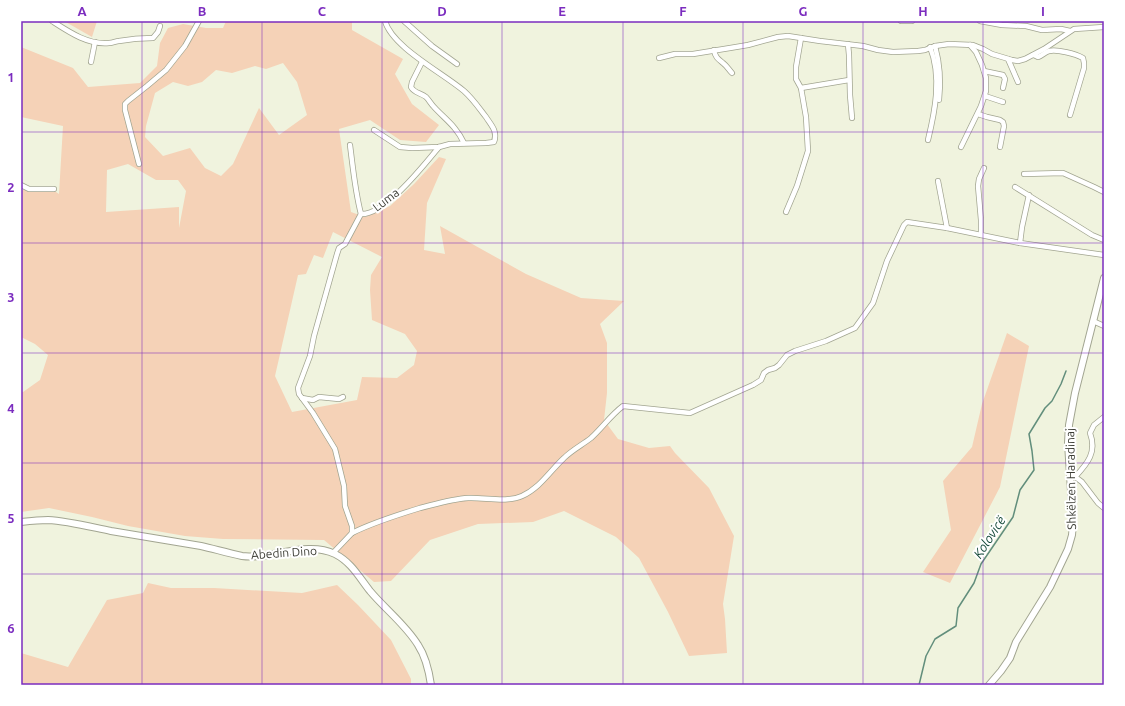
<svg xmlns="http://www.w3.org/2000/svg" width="1125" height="706" font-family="Ubuntu,sans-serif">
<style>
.green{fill:#f5d2b7;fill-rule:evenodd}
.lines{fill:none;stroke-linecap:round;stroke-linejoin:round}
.stream{stroke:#628e7c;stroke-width:1.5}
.street-casing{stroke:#a2a591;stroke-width:6}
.secondary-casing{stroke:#a2a591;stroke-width:8}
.street{stroke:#fff;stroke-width:4.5}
.secondary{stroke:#fff;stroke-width:6}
.grid{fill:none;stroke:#7b2cbf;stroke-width:1;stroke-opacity:0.55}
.labels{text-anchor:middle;stroke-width:4;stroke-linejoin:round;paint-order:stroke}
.street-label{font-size:12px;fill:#3c3d35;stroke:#fff}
.water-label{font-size:13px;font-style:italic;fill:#144939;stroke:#fff}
.neatline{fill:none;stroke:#7b2cbf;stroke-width:1.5}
.grid-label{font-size:13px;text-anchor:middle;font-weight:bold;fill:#7b2cbf}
</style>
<rect width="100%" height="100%" fill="#f0f3de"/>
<g class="green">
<path d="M64,21H97L92,37Z"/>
<path d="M226,21H352V30L403,59L395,74L412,104L439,125L426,142L400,140L370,120L339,129L351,212L365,217L390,206L414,184L439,157L446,159L427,203L424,250L445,254L440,226L526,274L581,298L624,301L600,324L607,343V393L604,420L618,439L649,448L670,446L675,453L709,488L734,536L723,604L725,619L727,653L689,656L668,612L639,558L616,537L564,511L533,522L478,524L430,540L391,581L374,582L324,540L223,539L185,536L128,526L92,517L49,508L21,512V391L23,392L40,380L48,355L35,344L21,337V190H53L59,194L63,126L21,117V47L73,68L88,87L140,83L157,66L160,43L168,28L183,24L206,28H223ZM283,63L297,82L307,115L279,135L259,108L233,164L221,176L205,168L190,148L163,156L145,137L146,126L155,93L173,82L188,86L202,82L216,70L232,73L255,66L266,69ZM128,164L156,180H178L186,191L179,228V207L106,212L107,170ZM333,232L382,257L371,275L370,290L372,320L405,334L417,351L414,365L397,378L362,377L357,400L292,412L275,376L298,275L306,274L314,255L323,258Z"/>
<path d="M1007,333L1029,346L1000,487L950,583L923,572L951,530L943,481L972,447L982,404Z"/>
<path d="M148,583L171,588H214L302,593L337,585L358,605L391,640L411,679V685H21V653L68,667L107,600L143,593Z"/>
</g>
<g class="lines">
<path class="stream" d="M919,685L926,656L935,639L956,626L958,608L974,583L981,564L1013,517L1020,490L1034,470L1032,451L1029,434L1045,408L1052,401L1061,384L1066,371"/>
<defs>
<g id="street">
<path d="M52,21C69,32 88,45 109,43C113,43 116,41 119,41C130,39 142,38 153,38L158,32L160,26"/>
<path d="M404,21L432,46L457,64"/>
<path d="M901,21H912"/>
<path d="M980,21L1002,25L1026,26L1042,30L1061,29L1070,31"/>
<path d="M848,44L849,55L850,95L852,118"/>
<path d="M935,46C940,64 941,82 939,100"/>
<path d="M714,50C715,57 718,59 723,63C727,66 729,70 732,73"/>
<path d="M1033,55H1034L1038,57C1042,56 1045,52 1049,51C1057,49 1076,54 1083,58L1084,63V68L1070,115"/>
<path d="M659,58L675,54H693L730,48L748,45L778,37L788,36L820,41L863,46L878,50L893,52L918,51L925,50L935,46L949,44L973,45L983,49L992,54L1012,60L1018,61L1025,59L1044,49L1074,29L1104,27"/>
<path d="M1008,59L1018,82"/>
<path d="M91,62L95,42"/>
<path d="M422,62L412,82L411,87C414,93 421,93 426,97C429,100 431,104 434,107C446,120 456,126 464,143"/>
<path d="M984,71L1003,75L1005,79L1003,88"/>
<path d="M801,88L849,80"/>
<path d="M985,96L1003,102"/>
<path d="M978,114L987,117L1000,120L1003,122L1004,126L1000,147"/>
<path d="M374,130L400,147L412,148L439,147L450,144L486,143L494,142C498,131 491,125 486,117C479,108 473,99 464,91C443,73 392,47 385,21"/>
<path d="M928,140C935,111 942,77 930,47"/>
<path d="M350,145C353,168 355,191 361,214C385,215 424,165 439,147"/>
<path d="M961,147L981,106L986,91V78L982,65L976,52L970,45"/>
<path d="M139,164L125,110V104L128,101L147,86L166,70L185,46L199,21"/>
<path d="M1024,174L1063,173L1094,187L1104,192"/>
<path d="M938,181L947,228"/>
<path d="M21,185L29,189H54"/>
<path d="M1015,187L1092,235L1104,240"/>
<path d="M786,212L797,186L808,151L806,117L801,88L796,79V67L801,38"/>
<path d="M981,235V220L978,186L979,179L984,168"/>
<path d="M1020,243L1022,227L1029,195"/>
<path d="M1093,321L1104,326"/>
<path d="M302,398L313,400L319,397L339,399L343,397"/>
<path d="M1074,476L1082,482L1098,503L1104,508"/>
<path d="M1075,477C1088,463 1097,452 1090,433L1094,425L1104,417"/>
<path d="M352,533C374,522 397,515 420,508C436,504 452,499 468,498C484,497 507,503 522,496C540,488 550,471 564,458C572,450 582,445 591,438C602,428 611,415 623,406L690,413L753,385L761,380L764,373L768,370L775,368L779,365L787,355L795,351L826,341L855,328L873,303L887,261L904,225L907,222L947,228L1020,243L1104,255"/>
<path d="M333,553L352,533V526L345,506L344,486L335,449L313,413L299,394L298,388L310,356L314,336L337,254L339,248L345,244L361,214"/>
</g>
<g id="secondary">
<path d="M21,522C30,521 39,520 48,520C68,521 91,527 111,531C141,536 171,541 201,546C214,549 228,553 242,556C272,560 306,540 335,554C351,562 359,577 370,591C385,609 406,625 418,645C426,657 429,671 431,685"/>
<path d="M989,685L1001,671L1010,658L1016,642L1050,587L1068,549L1072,535L1073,523L1068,443L1069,425L1075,393L1104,278"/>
</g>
</defs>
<use href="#street" class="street-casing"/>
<use href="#secondary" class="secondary-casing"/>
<use href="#street" class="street"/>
<use href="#secondary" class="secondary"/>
</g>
<path class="grid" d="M142,21V685M262,21V685M382,21V685M502,21V685M623,21V685M743,21V685M863,21V685M983,21V685M21,132H1104M21,243H1104M21,353H1104M21,463H1104M21,574H1104"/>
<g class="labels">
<g class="street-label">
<text transform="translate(386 200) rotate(-37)" y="4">Luma</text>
<text transform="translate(1071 479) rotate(-91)" y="4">Shkëlzen Haradinaj</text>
<text transform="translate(284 553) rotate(-4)" y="4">Abedin Dino</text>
</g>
<g class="water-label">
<text transform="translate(989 537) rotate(-57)" y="5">Kolovicë</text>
</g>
</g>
<rect width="1125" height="706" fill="none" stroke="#ffffff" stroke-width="44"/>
<rect x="22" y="22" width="1081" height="662" class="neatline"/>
<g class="grid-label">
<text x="82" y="16">A</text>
<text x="202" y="16">B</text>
<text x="322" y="16">C</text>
<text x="442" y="16">D</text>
<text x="562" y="16">E</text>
<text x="683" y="16">F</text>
<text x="803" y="16">G</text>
<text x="923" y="16">H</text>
<text x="1043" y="16">I</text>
<text x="11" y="82">1</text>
<text x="11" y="192">2</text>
<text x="11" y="302">3</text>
<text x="11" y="413">4</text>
<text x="11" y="523">5</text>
<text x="11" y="633">6</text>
</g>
</svg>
